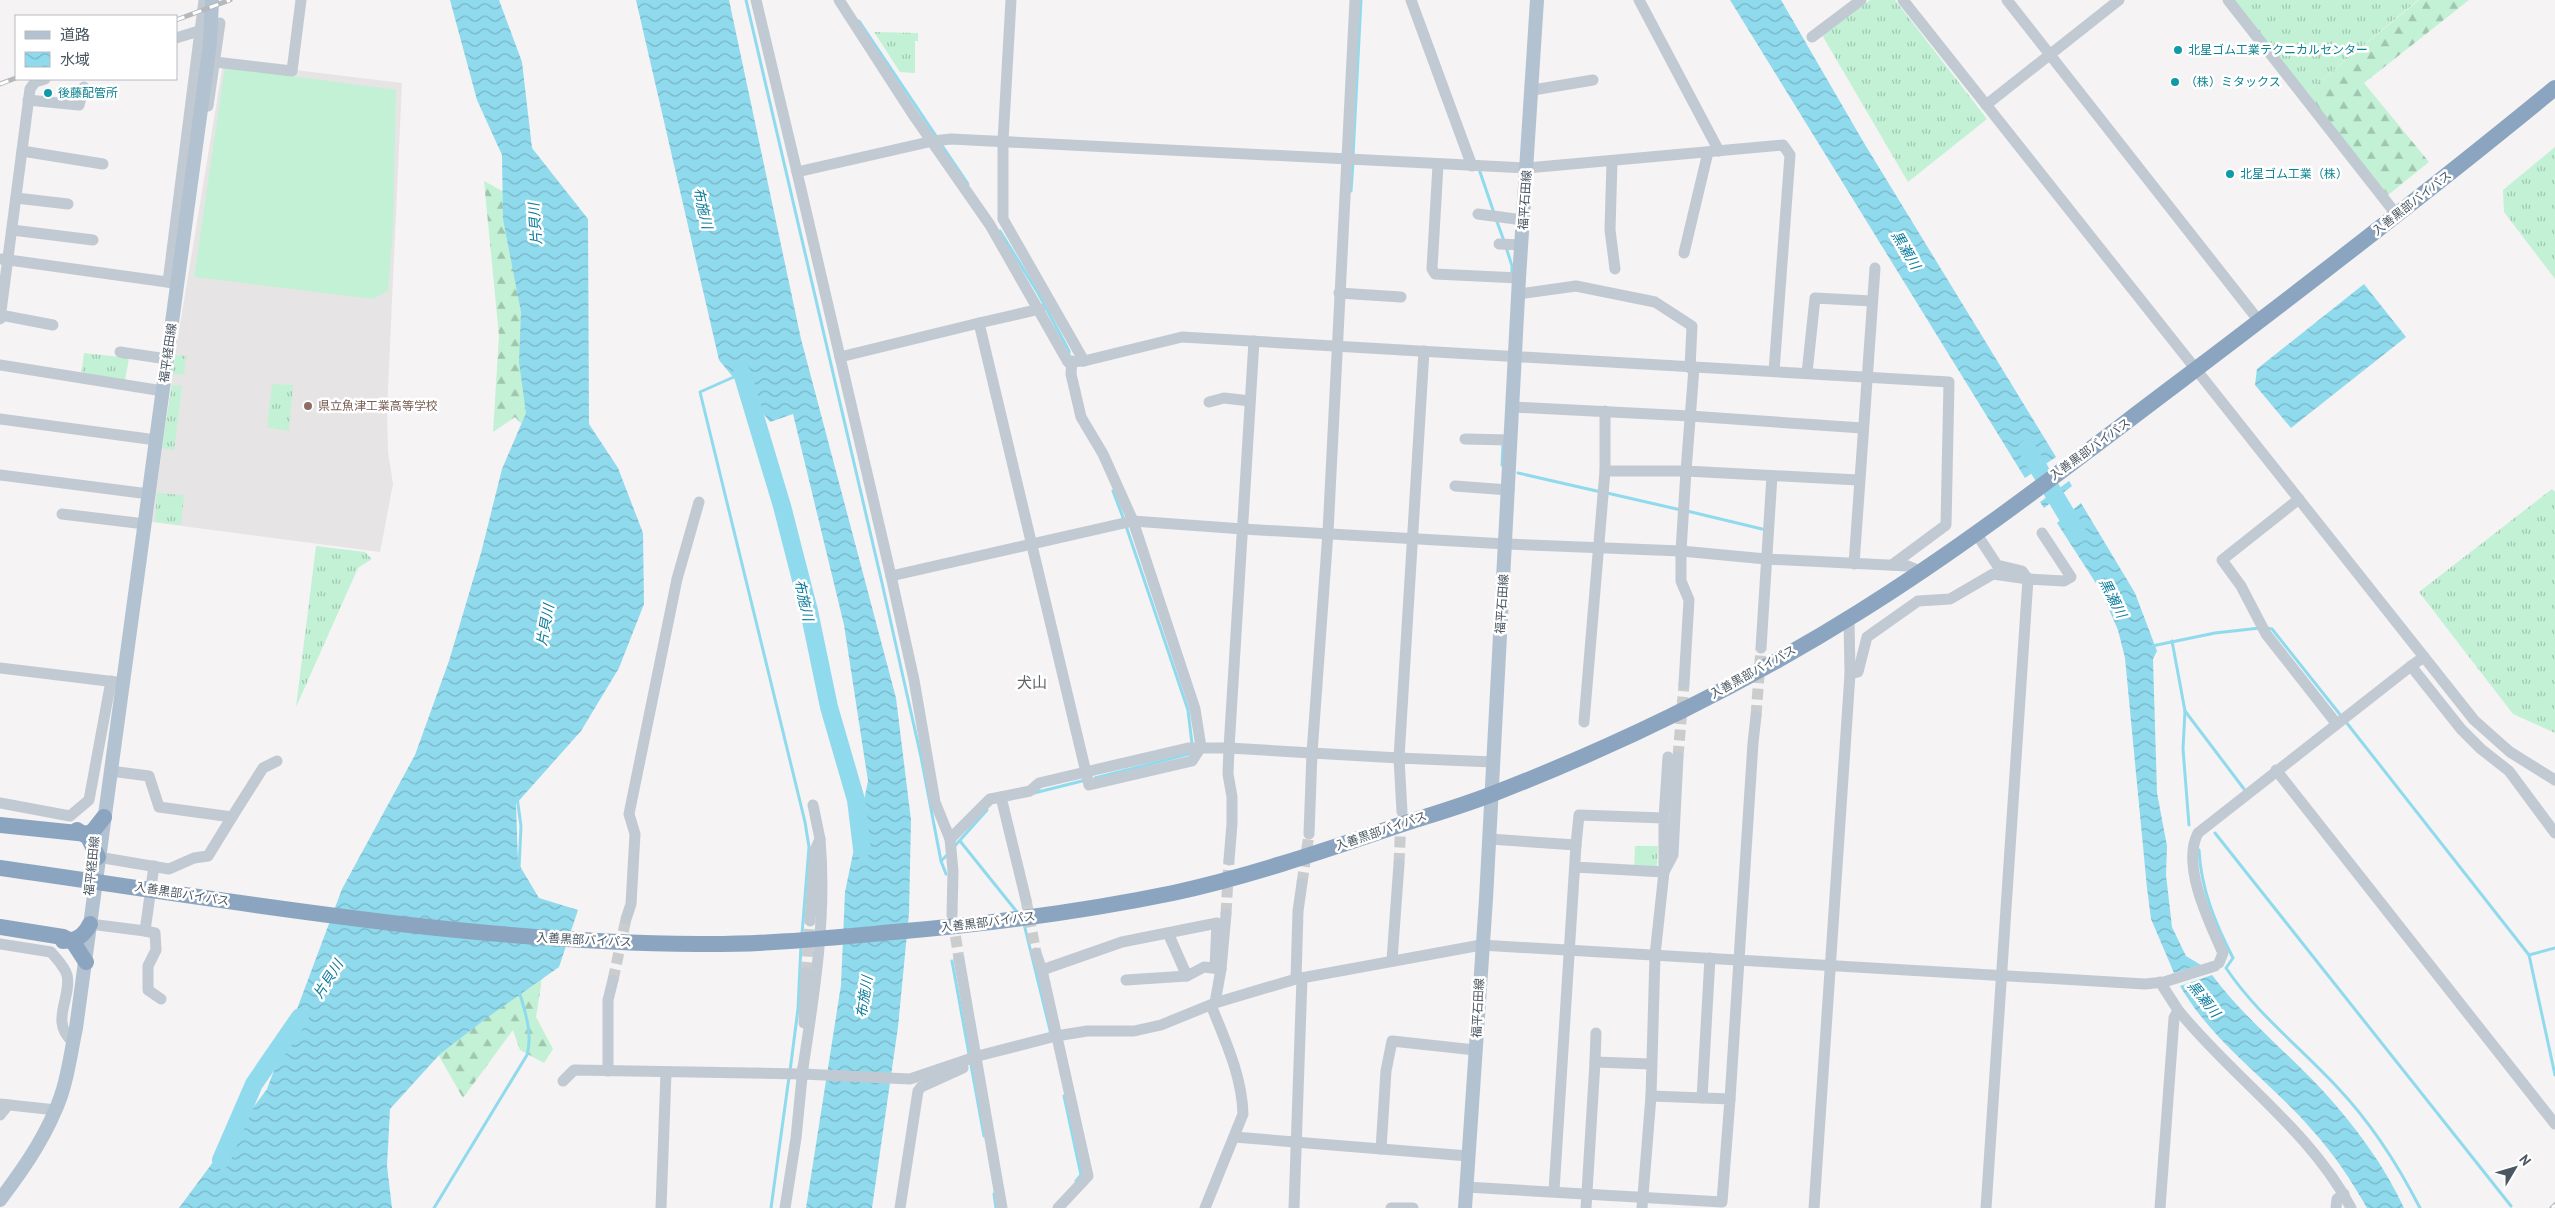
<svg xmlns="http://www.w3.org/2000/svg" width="2555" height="1208" font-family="'PT Sans','Noto Sans JP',sans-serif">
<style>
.education{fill:#e6e4e5}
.grass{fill:url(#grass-tufts)}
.forest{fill:url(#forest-firs)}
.pitch{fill:#c3f1d5}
.water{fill:url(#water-waves)}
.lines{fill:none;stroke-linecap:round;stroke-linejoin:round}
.stream{stroke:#90daee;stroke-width:3}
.river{stroke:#90daee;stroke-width:18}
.minor-tunnel{stroke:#caccce;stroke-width:11;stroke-dasharray:11 5.5;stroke-linecap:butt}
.minor{stroke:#c1cad2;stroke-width:11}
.major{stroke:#b3c2d1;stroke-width:14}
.highway{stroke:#8ba5c1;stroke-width:16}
.rail-casing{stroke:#b5b8bd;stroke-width:5}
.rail{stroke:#fff;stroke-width:3;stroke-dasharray:9;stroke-linecap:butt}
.culture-dot{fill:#0f9aa8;stroke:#fff;stroke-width:2}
.education-dot{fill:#8d6e63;stroke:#fff;stroke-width:2}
.labels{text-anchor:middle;stroke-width:5;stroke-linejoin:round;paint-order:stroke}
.culture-label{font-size:12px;fill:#0d838f;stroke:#fff;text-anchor:start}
.street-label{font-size:12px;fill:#4a5661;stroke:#fff}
.education-label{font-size:12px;fill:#785e54;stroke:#fff;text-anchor:start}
.water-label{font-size:14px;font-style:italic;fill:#0c7c9b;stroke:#fff}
.quarter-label{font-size:15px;fill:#5f6368;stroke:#fff}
</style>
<defs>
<pattern id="grass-tufts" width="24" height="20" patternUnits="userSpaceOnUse" patternTransform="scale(1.25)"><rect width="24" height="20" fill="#c3f1d5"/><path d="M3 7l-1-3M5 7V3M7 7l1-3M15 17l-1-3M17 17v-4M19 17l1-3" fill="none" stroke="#a0c6b0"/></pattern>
<pattern id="forest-firs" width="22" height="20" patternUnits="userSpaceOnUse" patternTransform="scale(1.25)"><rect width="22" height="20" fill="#c3f1d5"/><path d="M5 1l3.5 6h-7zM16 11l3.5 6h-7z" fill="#a0c6b0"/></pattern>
<pattern id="water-waves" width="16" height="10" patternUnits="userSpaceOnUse" patternTransform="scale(1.25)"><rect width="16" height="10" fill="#90daee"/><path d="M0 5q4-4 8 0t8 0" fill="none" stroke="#78b4c4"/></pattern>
</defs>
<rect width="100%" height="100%" fill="#f5f3f3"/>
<path class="education" d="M223,64L295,70L402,83L387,410L388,452L393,484L380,552L152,522L177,343Z"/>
<g class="grass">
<path d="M1870,0H1895L1987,119L1908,182L1822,35Z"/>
<path d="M2234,0H2418L2306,93Z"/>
<path d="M874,32L918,33V41H915V73L900,72Z"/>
<path d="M2555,147V279L2504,212L2503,190Z"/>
<path d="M84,353L129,358L125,380L81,375Z"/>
<path d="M175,355L186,356L184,375L173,374Z"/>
<path d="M272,384L293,385L289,431L267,427Z"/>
<path d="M172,385L182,386L174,450L162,448Z"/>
<path d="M2552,489L2555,492V733L2513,714L2419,592Z"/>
<path d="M157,493L184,495L181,525L155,522Z"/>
<path d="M316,546L365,552L372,559L358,568L296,707Z"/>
<path d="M1635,846H1658L1657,868H1634Z"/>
</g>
<g class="forest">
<path d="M2419,0H2469L2364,83L2429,162L2388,195L2306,93Z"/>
<path d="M484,181L528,205L534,437L515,417L493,432L499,336Z"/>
<path d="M541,948V986L536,1017L553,1049L544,1063L520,1050L513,1030L463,1098L431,1042Z"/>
</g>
<path class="pitch" d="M225,67L396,90L393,227L388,291L373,299L194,277Z"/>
<g class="water">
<path d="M450,0H499L522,62L532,148L588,219L589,424L618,468L643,533L644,604L619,668L581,731L516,804L518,863L539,898L578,910L559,967L488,1017L440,1054L390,1109L387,1166L392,1208H179L267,1089L342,889L415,755L449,661L481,553L502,469L526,413L519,362L521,312L503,219L502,155L477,100Z"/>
<path d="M636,0H729L801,339L896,698L911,820L909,913L898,1027L872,1208H806L841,985L845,892L868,781L844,625L793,414L770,422L719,360Z"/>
<path d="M1730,0H1781L1864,143L2056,457L2025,478Z"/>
<path d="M2364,284L2406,337L2291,428L2255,385L2257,369Z"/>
<path d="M2069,481L2072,486L2044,508L2040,502Z"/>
<path d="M2081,503L2135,593L2157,651L2153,659L2157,793L2167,846L2166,875L2172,927L2186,956L2201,965L2174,973L2151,919L2147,888L2125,658L2118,630L2101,591L2057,523Z"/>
<path d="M2212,975C2245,1019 2287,1052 2324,1092C2355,1126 2384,1165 2404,1208H2367C2351,1180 2334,1154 2312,1130C2269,1080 2214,1044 2180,986Z"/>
</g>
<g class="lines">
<g class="stream">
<path d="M746,0L882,583L921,757L941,861L946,874"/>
<path d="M859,21L938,139"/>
<path d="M941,144L968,184"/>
<path d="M1353,156L1361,0"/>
<path d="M1479,169L1494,213"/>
<path d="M1351,191L1353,162"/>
<path d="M1496,219L1504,241"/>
<path d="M1000,231L1038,293L1069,351V356"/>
<path d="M1506,247L1512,266V275"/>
<path d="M736,376L700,392L805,822L809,847L802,934"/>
<path d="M1502,465L1503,444"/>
<path d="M1518,473L1601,492"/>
<path d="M1113,491L1124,520"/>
<path d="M1607,493L1681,510"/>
<path d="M1687,511L1762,529"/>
<path d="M1126,526L1188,710L1192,744"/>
<path d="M2266,628L2272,629L2342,717"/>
<path d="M2172,641L2185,711L2244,789"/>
<path d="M2152,646L2215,633L2260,628"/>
<path d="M2185,711L2183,749L2189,825"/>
<path d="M2346,722L2529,955L2555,1075"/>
<path d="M1095,778L1193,753"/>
<path d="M1034,793L1086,780"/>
<path d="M517,797L521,826L519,868"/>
<path d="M2215,833L2511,1206"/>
<path d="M960,841L1017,912"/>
<path d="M953,848L987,810"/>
<path d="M2199,850C2201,889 2215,923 2233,958L2226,968C2256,1013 2301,1048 2338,1088C2371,1123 2398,1165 2420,1208"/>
<path d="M941,861L949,853"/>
<path d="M1024,924L1051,1034"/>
<path d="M2529,955L2555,948"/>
<path d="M952,961L984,1136"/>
<path d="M790,1071L798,1009L801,945"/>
<path d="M1064,1096L1081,1175L1076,1181"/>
<path d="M994,1194L996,1208"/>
<path d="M434,1208L527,1055C533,1034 525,1011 519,991"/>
<path d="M771,1208L789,1077"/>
</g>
<g class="river">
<path d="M742,373L782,506L809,611L829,707L856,800L862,849"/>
<path d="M2027,449L2078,534"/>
<path d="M221,1160L254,1084L300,1017"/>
</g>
<g class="minor-tunnel">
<path d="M1756,716L1761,648"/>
<path d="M1678,757L1684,684"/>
<path d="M1399,864L1401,819"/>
<path d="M1302,883L1309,834"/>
<path d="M1026,900L1036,953"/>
<path d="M1226,914L1229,860"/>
<path d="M953,920L959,959"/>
<path d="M806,973L810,921"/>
<path d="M613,980L626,919"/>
</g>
<g class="minor">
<path d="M756,0L797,172L933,141L951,139L1527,168L1783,145L1790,155L1774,371"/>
<path d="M839,0L912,113L990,225L1068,362L1084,361L1182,337L1949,382L1946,525L1892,565"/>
<path d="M1011,0L1003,141V219L1084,361"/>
<path d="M1411,0L1472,166"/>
<path d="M1639,0L1719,151"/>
<path d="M1903,0L2474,720L2510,752L2555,780"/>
<path d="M2007,0L2259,321"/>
<path d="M2228,0L2396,214"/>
<path d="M1812,37L1861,0"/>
<path d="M176,38L202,30"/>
<path d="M215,62L292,71L301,0"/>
<path d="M1533,90L1593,80"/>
<path d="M28,100L79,105L84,87"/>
<path d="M1986,105L2119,0"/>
<path d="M208,106L220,23"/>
<path d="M22,151L103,164"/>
<path d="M1612,161L1610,230L1615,269"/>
<path d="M1438,165L1432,269L1435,274L1519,278"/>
<path d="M797,172L840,357L979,323"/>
<path d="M16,198L68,204"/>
<path d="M1478,214L1523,220"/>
<path d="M12,230L93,240"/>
<path d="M1499,244L1522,245"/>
<path d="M1684,253L1708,152"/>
<path d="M2,259L174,283"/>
<path d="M168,282L204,0"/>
<path d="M1339,293L1401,297"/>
<path d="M1519,294L1576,286L1655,302L1692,326L1690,368"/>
<path d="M1040,309L979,323L1089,785L1192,761L1201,747L1195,709L1133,521L1103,454L1081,417L1071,374L1072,361"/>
<path d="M0,315L53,325"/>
<path d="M0,319L30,89L35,82L45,79"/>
<path d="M120,352L167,359"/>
<path d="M840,357L891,576"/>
<path d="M0,365L163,391"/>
<path d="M1694,368L1686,471L1858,480"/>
<path d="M1807,373L1815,298L1872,301"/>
<path d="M1209,402L1224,398L1250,401"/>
<path d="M1513,407L1690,416L1862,428"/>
<path d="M0,419L156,440"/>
<path d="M1465,439L1511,440"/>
<path d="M1605,471H1686L1681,551V581L1689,600L1684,684"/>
<path d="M0,475L149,494"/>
<path d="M1455,486L1509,490"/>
<path d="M2299,499L2222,560L2241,586L2266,634L2336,723"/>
<path d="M62,514L145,524"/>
<path d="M1854,564L1875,268"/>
<path d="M1761,648L1772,476"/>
<path d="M2424,657L2411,666L2461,729L2481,749L2509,771L2555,833"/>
<path d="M0,668L116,682"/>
<path d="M1850,674L1858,672L1867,637L1918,601L1950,599L1993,574L2028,579L2022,571L1997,565L1976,533"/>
<path d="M1584,722L1605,471V411"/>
<path d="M2276,770L2555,1124"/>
<path d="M110,771L149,776L159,807L232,817L263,768L277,761"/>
<path d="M0,803L70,816L89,800L111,681"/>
<path d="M1402,812L1399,758L1493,762"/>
<path d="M1664,818L1668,757"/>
<path d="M1309,834L1312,753L1399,758L1424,351"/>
<path d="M950,839L990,799L1001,797"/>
<path d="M1489,839L1576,845"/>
<path d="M98,857L169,869L194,858L208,856L232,817"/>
<path d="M1229,860L1232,824V797L1228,774L1229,748L1312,753L1328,532L1355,0"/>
<path d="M1026,900L1001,797L1030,791L1039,783L1188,748H1229L1254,341"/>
<path d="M952,915L953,871L950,839L935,802L914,680L891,576L1133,521L1243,529L1506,544L1681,551L1766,559L1908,566L1920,571"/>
<path d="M626,919L631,904L635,834L629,814L677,579L699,502"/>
<path d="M810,921L815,850L820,839L813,805"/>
<path d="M90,924L145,931L154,866"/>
<path d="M145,931L155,933L156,950L148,966V990L161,999"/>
<path d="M1168,933L1187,976"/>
<path d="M0,944L51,952C56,958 65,967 67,975C72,998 49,1022 73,1042"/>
<path d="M1036,953L1042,970"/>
<path d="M959,959L1002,1208"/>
<path d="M1392,960L1399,864"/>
<path d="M2219,963L2223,953C2209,922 2181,865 2198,833L2411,666"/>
<path d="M1296,979L1298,911L1302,883"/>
<path d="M1126,980L1187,976L1204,967L1221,969"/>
<path d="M2160,982L2178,1010L2174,1018L2160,1208"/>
<path d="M1215,1003L1221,969L1226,914"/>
<path d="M2178,1010C2233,1078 2310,1130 2351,1208"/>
<path d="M804,1023L806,973"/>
<path d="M1595,1062L1596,1033"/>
<path d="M608,1071V1000L613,980"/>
<path d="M802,1074L910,1079L978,1056L1056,1036L1087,1031H1134L1161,1025L1215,1003L1296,979L1481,945L2145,984L2164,982L2215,966"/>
<path d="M563,1081L574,1070L802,1074C814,996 827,918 820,839"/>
<path d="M1702,1098L1710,958"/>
<path d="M1730,1099L1753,743L1756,716"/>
<path d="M0,1104L56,1110"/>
<path d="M0,1115L8,1105"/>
<path d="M1234,1137L1468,1156"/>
<path d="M1381,1149L1386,1071L1392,1041L1475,1050"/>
<path d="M1466,1187L1722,1202L1730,1099L1651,1096"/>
<path d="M1554,1191L1576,845L1579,815L1664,818V872L1575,867"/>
<path d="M661,1208L666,1073"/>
<path d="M785,1208L796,1138L803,1067"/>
<path d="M900,1208L918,1091L921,1087L963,1068L962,1066"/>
<path d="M1058,1208L1088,1176L1042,970L1122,942L1217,923L1215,967"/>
<path d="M1205,1208L1243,1114C1242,1076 1225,1040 1211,1005"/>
<path d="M1294,1208L1302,978"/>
<path d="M1391,1208H1413"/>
<path d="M1586,1208L1595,1062L1651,1064"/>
<path d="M1642,1208L1651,1096L1655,955L1664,872L1673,855L1678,757"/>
<path d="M1814,1208L1850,674L1849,618"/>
<path d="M1986,1208L2028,579L2064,581L2071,577L2042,533"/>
<path d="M2336,1208L2337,1199L2344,1194"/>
</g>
<g class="major">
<path d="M0,1200C21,1172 41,1144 55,1111C67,1085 70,1056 76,1028L210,43L212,0"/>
<path d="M1465,1208L1486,899L1519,278L1537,0"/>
</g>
<g class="highway">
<path d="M0,825L87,834L93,831L104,817"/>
<path d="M77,830L88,837L98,857"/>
<path d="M0,868C232,901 464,942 698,944C763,945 829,938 894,932C987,924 1081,912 1173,893C1246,877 1317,853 1388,829C1423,817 1460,807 1495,793C1621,744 1744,684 1859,612C1970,543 2074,461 2179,382C2306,286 2432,189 2555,88"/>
<path d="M0,927L63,937L73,942L86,962"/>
<path d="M63,941C76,941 84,936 90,924"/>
</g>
<defs>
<g id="rail">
<path d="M176,20L230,0"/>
<path d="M0,84L16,78"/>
<path d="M2552,1208L2555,1205"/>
</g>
</defs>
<use href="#rail" class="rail-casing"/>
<use href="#rail" class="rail"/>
</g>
<g class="culture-dot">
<circle cx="2178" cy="50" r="5"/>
<circle cx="2175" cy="82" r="5"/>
<circle cx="48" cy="93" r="5"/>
<circle cx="2230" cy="174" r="5"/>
</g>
<circle class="education-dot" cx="308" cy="406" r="5"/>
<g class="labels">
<g class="culture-label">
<text x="2188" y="54">北星ゴム工業テクニカルセンター</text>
<text x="2185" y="86">（株）ミタックス</text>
<text x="58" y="97">後藤配管所</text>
<text x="2240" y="178">北星ゴム工業（株）</text>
</g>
<g class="street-label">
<text transform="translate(1525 200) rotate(-86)" y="4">福平石田線</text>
<text transform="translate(2412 203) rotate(-38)" y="4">入善黒部バイパス</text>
<text transform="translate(168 353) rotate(-82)" y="4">福平経田線</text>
<text transform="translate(2090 449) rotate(-36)" y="4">入善黒部バイパス</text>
<text transform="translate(1502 604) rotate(-86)" y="4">福平石田線</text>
<text transform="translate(1753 672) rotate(-29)" y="4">入善黒部バイパス</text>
<text transform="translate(1381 831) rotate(-19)" y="4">入善黒部バイパス</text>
<text transform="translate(92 866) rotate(-84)" y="4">福平経田線</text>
<text transform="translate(182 894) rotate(9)" y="4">入善黒部バイパス</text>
<text transform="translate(988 922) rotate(-7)" y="4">入善黒部バイパス</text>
<text transform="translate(584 940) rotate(3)" y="4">入善黒部バイパス</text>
<text transform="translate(1478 1008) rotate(-87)" y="4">福平石田線</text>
</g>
<g class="education-label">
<text x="318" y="410">県立魚津工業高等学校</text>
</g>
<g class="water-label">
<text transform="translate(703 208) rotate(77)" y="5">布施川</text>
<text transform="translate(535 224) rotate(-94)" y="5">片貝川</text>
<text transform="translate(1906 250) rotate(59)" y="5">黒瀬川</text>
<text transform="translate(2113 598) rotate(63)" y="5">黒瀬川</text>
<text transform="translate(804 600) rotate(77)" y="5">布施川</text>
<text transform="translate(545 625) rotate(-80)" y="5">片貝川</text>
<text transform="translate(328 979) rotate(-58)" y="5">片貝川</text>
<text transform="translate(864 997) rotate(-81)" y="5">布施川</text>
<text transform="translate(2204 999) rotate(51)" y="5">黒瀬川</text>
</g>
<g class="quarter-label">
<text x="1032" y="688">犬山</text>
</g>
</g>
<rect x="15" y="15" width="162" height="65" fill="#ffffff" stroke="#b7bbc0"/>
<rect x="25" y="31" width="25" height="8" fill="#b3c2d1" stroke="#b7bbc0"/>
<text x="60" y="40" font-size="15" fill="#4a5661">道路</text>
<rect x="25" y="52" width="25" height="15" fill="url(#water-waves)" stroke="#b7bbc0"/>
<text x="60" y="65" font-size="15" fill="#4a5661">水域</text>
<g transform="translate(2515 1168) rotate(52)" stroke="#ffffff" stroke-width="4" paint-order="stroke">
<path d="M0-4L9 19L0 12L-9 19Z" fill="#4a5661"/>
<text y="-8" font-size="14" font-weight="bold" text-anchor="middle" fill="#4a5661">N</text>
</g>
</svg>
